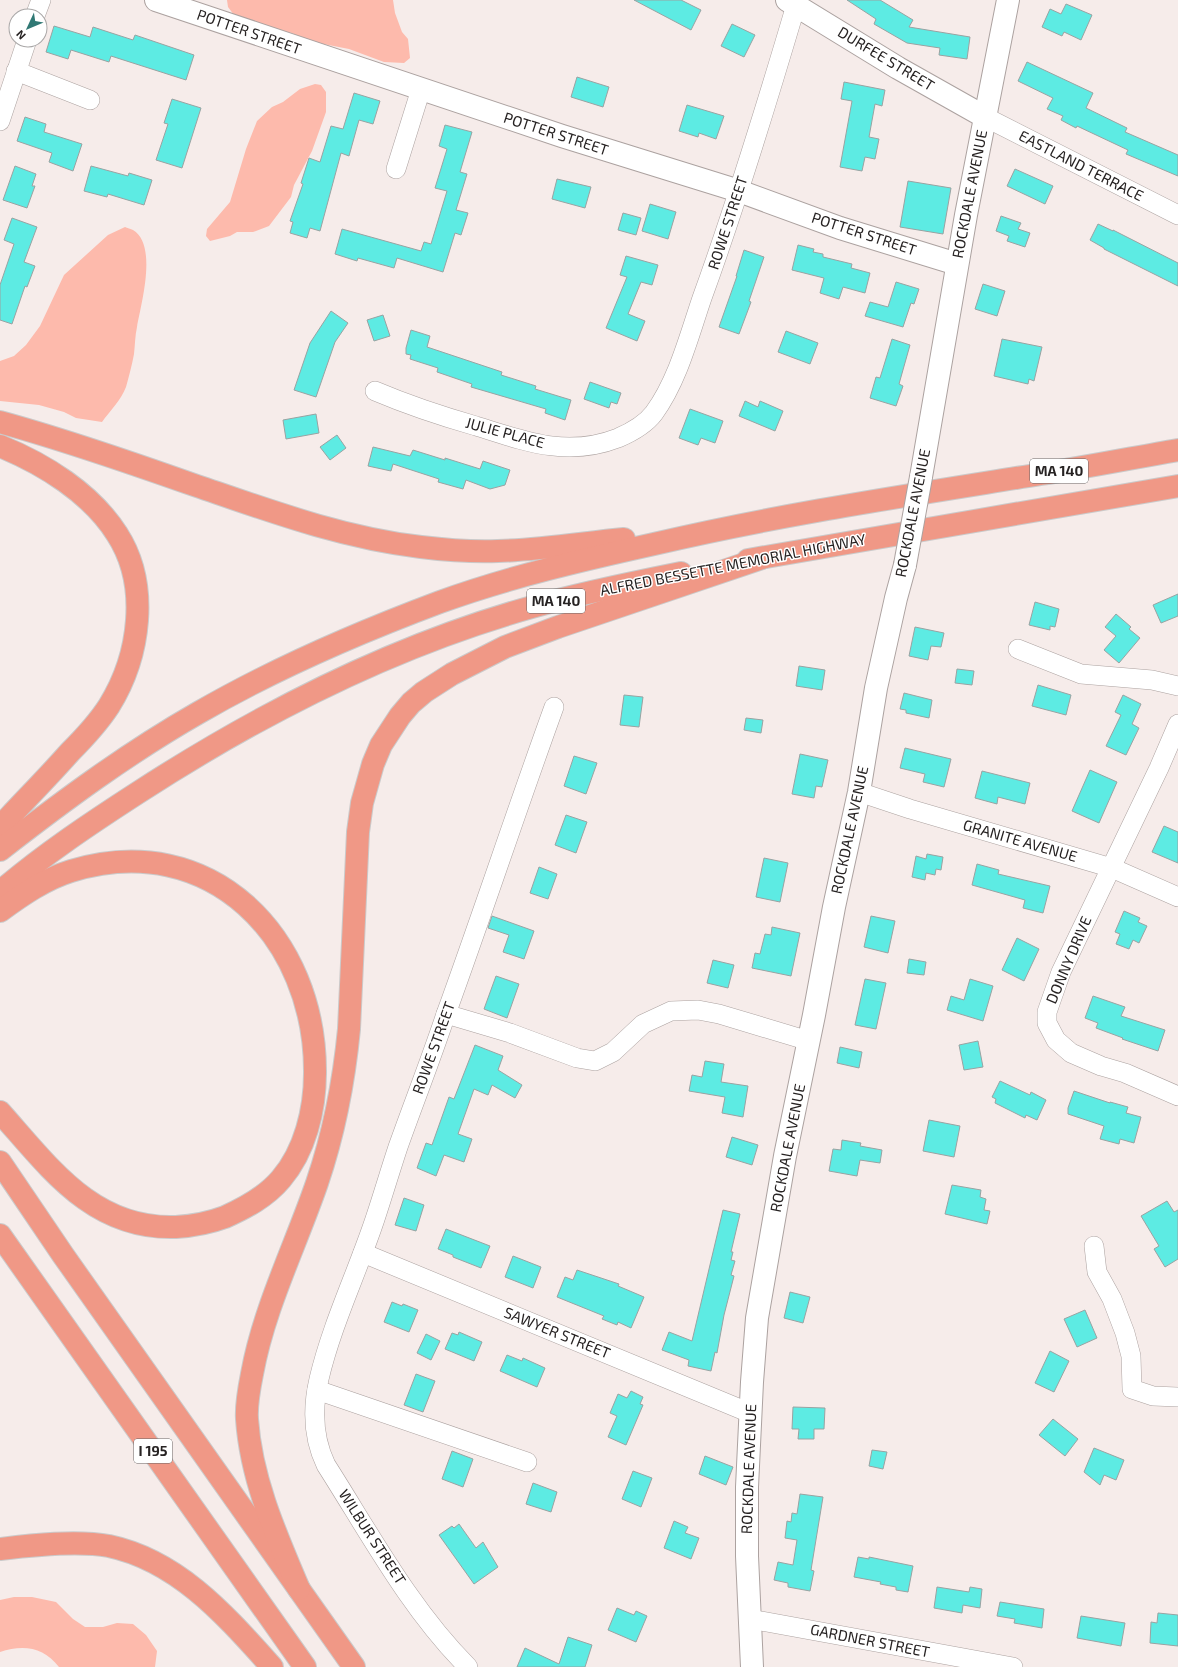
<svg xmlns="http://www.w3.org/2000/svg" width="1178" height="1667" font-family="'Exo 2',sans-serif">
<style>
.green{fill:#fdbaac}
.building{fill:#5debe3;stroke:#99a3a2}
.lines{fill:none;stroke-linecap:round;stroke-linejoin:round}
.street-casing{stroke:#aca2a0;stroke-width:20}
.secondary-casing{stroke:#aca2a0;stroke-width:24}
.highway-casing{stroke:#cbcaca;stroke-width:24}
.street{stroke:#fff;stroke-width:19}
.secondary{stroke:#fff;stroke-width:22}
.highway{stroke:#f09886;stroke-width:22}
.secondary-bridge-casing{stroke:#aca2a0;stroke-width:24;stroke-linecap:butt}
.secondary-bridge{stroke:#fff;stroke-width:22}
.labels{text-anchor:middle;stroke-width:3;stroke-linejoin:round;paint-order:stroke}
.shield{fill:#fff;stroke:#686565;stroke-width:1}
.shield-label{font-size:14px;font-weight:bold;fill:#272323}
.street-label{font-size:15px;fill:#272323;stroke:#fff}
</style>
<rect width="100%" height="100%" fill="#f6ecea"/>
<g class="green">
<path d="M227,0H393L395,13L402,32L408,39L410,58L404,63L384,62L349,49L308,41L292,33L267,29L234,15L228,7Z"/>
<path d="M315,84L321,85L326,92V112L312,151L294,185L291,197L269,226L253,232H237L230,236L210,241L206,236L207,229L230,202L246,149L257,121L272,107L283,102L300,89Z"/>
<path d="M125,227C127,228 131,229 133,230C158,245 141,304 137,327C135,336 135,345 134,354C132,365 129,376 126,387C121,400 110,411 102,422L76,418L64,412L39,405L0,401V361L14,356L26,345L40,326L64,275L108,235Z"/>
<path d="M14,1597H32L56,1602L73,1619L85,1627H103L117,1623L133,1624L146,1635L157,1651L155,1667H59C44,1647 23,1644 0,1652V1600Z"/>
</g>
<g class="building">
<path d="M634,0H681L701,10L691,30Z"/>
<path d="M847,0H880L913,20L909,27L970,37L967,59L939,55L940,48L907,43L874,24L876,19Z"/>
<path d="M1066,4L1092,15L1081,40L1064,32L1062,36L1042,27L1050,9L1061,14Z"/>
<path d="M732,24L755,35L744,57L721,46Z"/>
<path d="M54,26L90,37L93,27L133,40L135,35L194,55L186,80L111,56L109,62L71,50L68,59L46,52Z"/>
<path d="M1027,62L1093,93L1086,108L1127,128L1125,132L1178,155V176L1126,154L1128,150L1077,126L1076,128L1061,120L1063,116L1047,109L1053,98L1018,81Z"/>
<path d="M577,77L609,87L603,107L571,97Z"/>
<path d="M844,82L885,90L882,106L875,104L869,137L879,139L875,159L865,157L862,171L840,167L852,101L841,99Z"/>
<path d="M354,93L380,101L373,124L359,120L349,156L341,153L320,231L310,228L307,238L290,233L293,222L290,221L303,184L301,183L309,158L320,162L331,126L343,129Z"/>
<path d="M172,99L201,108L182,168L156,160L168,124L164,123Z"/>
<path d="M687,105L724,116L716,139L699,133L698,137L679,131Z"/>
<path d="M25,117L46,124L44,132L82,144L73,171L49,162L52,153L17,141Z"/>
<path d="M445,125L472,132L460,172L467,174L456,210L468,213L461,235L455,233L443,272L397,258L394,268L358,258L357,261L335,254L342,229L421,251L424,242L431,244L447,191L435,188L447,149L439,146Z"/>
<path d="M15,166L36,174L32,186H35L27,208L3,200Z"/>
<path d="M91,166L128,176L129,173L152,180L144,205L108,194L107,197L84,191Z"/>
<path d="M1015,169L1053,186L1045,204L1007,186Z"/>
<path d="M557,179L591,187L585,208L552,199Z"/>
<path d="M908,181L951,188L943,234L900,227Z"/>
<path d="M650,204L676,212L668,239L642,231Z"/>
<path d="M623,213L641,218L636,235L618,230Z"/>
<path d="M1001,216L1021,223L1018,229L1030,233L1025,247L1007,241L1009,236L996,231Z"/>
<path d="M12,218L37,227L24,262L35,266L27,287L25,286L12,324L0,320V285L14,244L4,240Z"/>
<path d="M1098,224L1113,231V230L1178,263V286L1104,249V248L1090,240Z"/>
<path d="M798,245L814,249L813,252L823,254V257L852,264L851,268L870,273L865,293L843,287L839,299L820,293L824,278L792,270Z"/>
<path d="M744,250L764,257L749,301L751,302L739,334L719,327L737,276H736Z"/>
<path d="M626,256L658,265L652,285L641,282L628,314L645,321L637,341L606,328L627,277L620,275Z"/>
<path d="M896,282L919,289L914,304L911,303L903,327L865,316L870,302L888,307Z"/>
<path d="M983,284L1005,291L997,316L975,309Z"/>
<path d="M331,311L348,323L335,342L316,397L294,390L310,343Z"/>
<path d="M383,315L390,336L374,341L367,320Z"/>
<path d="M411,330L430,336L427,347L502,372L501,375L536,386L535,389L571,400L565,420L545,413L546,409L471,387L472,384L437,372L438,368L410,359L411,355L406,354V348Z"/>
<path d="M786,331L818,343L810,364L778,352Z"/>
<path d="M892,339L910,345L899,384L903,386L896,406L870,398L876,377L880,378Z"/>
<path d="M1002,339L1042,347L1034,381L1029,379L1028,384L994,376Z"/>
<path d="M590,382L621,393L617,404L611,402L609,408L584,399Z"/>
<path d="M745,401L758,407L760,401L783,411L775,431L739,416Z"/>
<path d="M690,409L723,421L715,443L701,438L698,445L679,438Z"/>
<path d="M316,414L319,433L286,439L283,420Z"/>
<path d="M337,435L346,448L330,460L320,447Z"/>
<path d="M373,447L410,456L413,450L445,460V458L480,469L483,461L510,470L505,485L490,489L466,480L463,489L438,482L439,479L393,464L391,471L368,466Z"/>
<path d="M1178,594V616L1161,623L1153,605Z"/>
<path d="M1035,602L1059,609L1055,627L1050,626V630L1029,625Z"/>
<path d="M1116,614L1131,627L1129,629L1140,638L1119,663L1104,650L1116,636L1105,627Z"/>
<path d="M915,627L944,633L941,647L931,646L928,660L909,656Z"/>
<path d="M799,666L825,670L822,690L796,686Z"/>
<path d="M957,669L974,671L972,685L955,683Z"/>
<path d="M1038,685L1071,695L1066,715L1032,706Z"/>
<path d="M904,693L932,700L929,718L906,713V710L900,709Z"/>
<path d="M624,695L643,697L639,727L620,725Z"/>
<path d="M1123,695L1141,704L1132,724L1139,728L1126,755L1106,746L1121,715L1115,712Z"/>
<path d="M746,718L763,720L761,733L744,730Z"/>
<path d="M905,748L951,759L944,787L923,782L925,774L900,768Z"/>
<path d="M800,754L828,760L822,787L816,786L814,798L792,794Z"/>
<path d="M574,756L597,763L586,794L564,786Z"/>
<path d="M1090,770L1117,782L1099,823L1072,811Z"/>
<path d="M982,771L1030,783L1025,804L998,797L997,804L975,798Z"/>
<path d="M566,815L587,822L576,853L555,845Z"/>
<path d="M1164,826L1178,832V863L1152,852Z"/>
<path d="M927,854L943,857L941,870L936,869L935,875L926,873L925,880L912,877L916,856L926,859Z"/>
<path d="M764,858L788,863L780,902L756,897Z"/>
<path d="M977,864L999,870L998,874L1050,886L1043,913L1023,908L1025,900L972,885Z"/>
<path d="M539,867L557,874L548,899L530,893Z"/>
<path d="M1124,911L1140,918L1138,922L1147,926L1139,943L1133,940L1129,949L1116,944L1120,934L1115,932Z"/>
<path d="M492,916L534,931L524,959L503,952L509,935L488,928Z"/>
<path d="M871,916L895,921L888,953L864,947Z"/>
<path d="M772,927L800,933L791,976L752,968L755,953L760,954L765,934L771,935Z"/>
<path d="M1017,938L1039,949L1024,981L1002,970Z"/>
<path d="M909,959L926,962L924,975L907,973Z"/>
<path d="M713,960L734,965L728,988L707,983Z"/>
<path d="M496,976L519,984L507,1018L484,1009Z"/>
<path d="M865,979L886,983L876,1029L855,1025Z"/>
<path d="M970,979L993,986L983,1021L947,1010L951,996L964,1000Z"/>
<path d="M1093,996L1125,1007L1121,1016L1165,1030L1158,1051L1122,1039L1123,1038L1096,1028L1098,1023L1085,1018Z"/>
<path d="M978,1041L983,1067L964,1070L959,1045Z"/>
<path d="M475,1045L503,1056L498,1070L522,1085L515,1098L492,1085L488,1095L474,1089L458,1134L472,1139L464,1162L444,1155L436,1176L417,1168L426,1143L432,1145L449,1097L454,1099Z"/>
<path d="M840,1047L862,1052L859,1068L837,1063Z"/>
<path d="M705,1061L724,1064L721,1082L748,1086L743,1117L722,1113L725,1097L689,1091L692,1075L702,1077Z"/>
<path d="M1000,1081L1030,1095L1031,1092L1046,1100L1037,1120L1026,1115L1025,1118L995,1103L996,1099L992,1097Z"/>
<path d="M1074,1091L1110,1103V1102L1128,1107L1126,1113L1141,1117L1134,1143L1120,1139L1119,1144L1100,1139L1104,1126L1068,1114V1108Z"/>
<path d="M929,1120L960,1126L954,1157L923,1151Z"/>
<path d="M732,1137L758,1145L752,1165L726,1157Z"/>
<path d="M842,1140L861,1143L860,1146L882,1150L880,1163L860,1160L857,1176L829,1171L833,1149L841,1150Z"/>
<path d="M952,1185L981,1190L980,1197L986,1199L984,1210L990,1211L987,1224L945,1214Z"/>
<path d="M404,1198L424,1205L416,1231L395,1225Z"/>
<path d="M1167,1201L1174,1212L1178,1210V1259L1165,1267L1154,1249L1159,1246L1141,1216Z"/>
<path d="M723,1210L740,1214L731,1252H733L731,1260L735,1261L731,1275L734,1276L724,1315L717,1353L715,1352L711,1371L688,1366L689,1360L662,1350L669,1332L692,1341Z"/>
<path d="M446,1229L490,1246L481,1268L453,1257V1255L438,1249Z"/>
<path d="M513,1256L541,1267L533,1288L505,1277Z"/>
<path d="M577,1270L619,1284L618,1286L644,1297L631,1328L618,1322L617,1325L602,1319L604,1316L557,1297L565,1277L573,1280Z"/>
<path d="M790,1292L810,1297L803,1323L784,1318Z"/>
<path d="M392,1302L402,1306L403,1304L418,1310L409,1332L384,1322Z"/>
<path d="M1085,1310L1097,1338L1077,1347L1064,1319Z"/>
<path d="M459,1332L482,1342L474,1361L445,1349L452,1333L458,1335Z"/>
<path d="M426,1334L440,1341L431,1360L417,1353Z"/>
<path d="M1050,1351L1069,1361L1054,1392L1035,1383Z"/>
<path d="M507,1355L522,1361L523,1358L545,1368L537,1387L500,1371Z"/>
<path d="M416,1374L435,1381L423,1412L404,1405Z"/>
<path d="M631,1391L643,1397L640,1404L643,1405L626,1445L608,1437L617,1416L610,1413L618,1394L627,1398Z"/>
<path d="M793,1407L825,1408L824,1429H814V1439H798L799,1429H792Z"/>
<path d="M1053,1419L1078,1439L1065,1456L1039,1435Z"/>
<path d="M1094,1448L1124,1460L1116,1480L1104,1475L1100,1485L1084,1472Z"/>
<path d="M872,1450L887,1452L883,1469L869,1466Z"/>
<path d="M452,1451L473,1459L463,1487L442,1479Z"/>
<path d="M705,1456L733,1467L726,1485L699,1474Z"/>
<path d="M633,1471L652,1478L641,1507L622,1499Z"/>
<path d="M533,1483L557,1492L551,1512L526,1504Z"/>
<path d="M800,1494L823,1497L811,1570L814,1571L810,1591L788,1587V1583L774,1580L778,1562L793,1565L797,1540L785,1538L787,1521L791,1522L792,1513L797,1514Z"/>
<path d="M674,1521L688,1527L685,1533L699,1538L691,1559L664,1548Z"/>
<path d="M459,1524L476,1548L483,1542L498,1567L474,1584L439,1535L452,1526L454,1528Z"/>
<path d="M858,1557L869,1559V1557L913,1566L908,1592L896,1590V1587L880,1584L881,1582L854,1577Z"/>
<path d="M937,1587L969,1592L970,1587L982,1589L980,1608L963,1605L962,1613L934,1608Z"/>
<path d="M1000,1602L1044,1609L1042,1628L1014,1623L1015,1619L997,1616Z"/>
<path d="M617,1608L634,1615L636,1611L647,1616L636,1642L608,1630Z"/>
<path d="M1158,1613L1178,1615V1646L1150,1643L1151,1622L1157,1623Z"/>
<path d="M1081,1616L1125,1623L1121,1646L1077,1638Z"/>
<path d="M568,1637L592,1645L585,1667H517L525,1648L559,1664Z"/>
</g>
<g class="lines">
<defs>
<g id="street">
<path d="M35,16L41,0"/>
<path d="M16,71L90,100"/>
<path d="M985,117L1178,215"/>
<path d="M0,121L27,40"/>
<path d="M396,169L421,89"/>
<path d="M375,391C408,405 441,416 476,426C524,441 567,458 618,438C632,432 645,425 654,413C678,380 689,336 702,298C737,202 767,103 796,5"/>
<path d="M1018,649L1081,674L1152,680L1178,686"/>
<path d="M1178,724L1159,768L1061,972L1047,1012V1023L1056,1040L1071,1053L1101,1066L1125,1073L1178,1096"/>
<path d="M859,792L910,809L1112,868L1178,897"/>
<path d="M446,1014L510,1033L577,1058L595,1061L613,1052L643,1024L671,1011L698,1010L719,1014L809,1041"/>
<path d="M1094,1246L1097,1272L1112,1299L1125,1333L1131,1356L1132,1389L1153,1396L1178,1397"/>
<path d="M363,1253L750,1413"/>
<path d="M317,1390L527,1462"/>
<path d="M750,1619L1013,1667"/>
<path d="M468,1667C410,1609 370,1534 326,1465C313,1438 312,1409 319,1379C332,1324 357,1273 375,1219C383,1195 390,1171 398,1147C414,1102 431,1059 446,1014C483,912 517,809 554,707"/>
</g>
<g id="secondary">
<path d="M156,0L562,136L739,191L840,228L957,264"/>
<path d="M787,0L898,68L985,117"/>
<path d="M921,477L966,215L1008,0"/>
<path d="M752,1667L747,1556V1487L752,1382L757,1318L785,1156L814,1015L834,907L859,792L876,688L896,598L905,565"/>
</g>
<g id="highway">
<path d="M0,422C66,440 132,463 197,486C270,511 343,538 421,547C446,550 473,552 498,551C540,550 582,543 624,539"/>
<path d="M0,446C44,464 91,493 117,534C150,585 140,656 109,706C98,723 84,738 70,752C47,778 23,802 0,827"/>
<path d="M748,560L1178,486"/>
<path d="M0,850C63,801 128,753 198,713C274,669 357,633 440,602C509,577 582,560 654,544C782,514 911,495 1041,474C1087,467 1132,458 1178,450"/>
<path d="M0,892C43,855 91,823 139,792C261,713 392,646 532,607C581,593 631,583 681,573"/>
<path d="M0,911C22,895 45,879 71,871C211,828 316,938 315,1073C315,1110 305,1151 281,1179C266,1197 245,1208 225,1217C209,1223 192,1226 176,1227C93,1230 50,1168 0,1112"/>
<path d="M0,1162L63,1255L354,1667"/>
<path d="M0,1235L305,1667"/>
<path d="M0,1549C32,1545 77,1540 109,1546C179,1561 226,1616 272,1667"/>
<path d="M299,1589C276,1535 251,1479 247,1419C246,1405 249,1389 252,1374C264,1308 295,1247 317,1183C334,1133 344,1081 349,1029L358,832L362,803L373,764L381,745L400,716L411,703L424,692L452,674L505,647L558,627L762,558"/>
</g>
</defs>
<use href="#street" class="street-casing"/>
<use href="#secondary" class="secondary-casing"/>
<use href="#highway" class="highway-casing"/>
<use href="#street" class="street"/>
<use href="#secondary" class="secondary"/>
<use href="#highway" class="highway"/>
<defs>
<path id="secondary-bridge" d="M905,565L921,477"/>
</defs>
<use href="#secondary-bridge" class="secondary-bridge-casing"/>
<use href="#secondary-bridge" class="secondary-bridge"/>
</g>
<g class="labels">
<g class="shield">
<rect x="1030" y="459" width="58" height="24" rx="3"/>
<rect x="527" y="589" width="58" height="24" rx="3"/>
<rect x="134" y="1439" width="38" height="24" rx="3"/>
</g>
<g class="shield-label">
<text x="1059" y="476">MA 140</text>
<text x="556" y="606">MA 140</text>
<text x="153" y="1456">I 195</text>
</g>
<g class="street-label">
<text transform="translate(249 32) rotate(19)" y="5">POTTER STREET</text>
<text transform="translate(886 59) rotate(31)" y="5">DURFEE STREET</text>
<text transform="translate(556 134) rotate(18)" y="5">POTTER STREET</text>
<text transform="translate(1081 166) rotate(27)" y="5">EASTLAND TERRACE</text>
<text transform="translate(970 194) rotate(-79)" y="5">ROCKDALE AVENUE</text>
<text transform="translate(728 223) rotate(-72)" y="5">ROWE STREET</text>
<text transform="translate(864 234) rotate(18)" y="5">POTTER STREET</text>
<text transform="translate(505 433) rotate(15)" y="5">JULIE PLACE</text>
<text transform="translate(913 513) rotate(-79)" y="5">ROCKDALE AVENUE</text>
<text transform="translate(733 565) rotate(-11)" y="5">ALFRED BESSETTE MEMORIAL HIGHWAY</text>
<text transform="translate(850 830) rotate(-78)" y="5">ROCKDALE AVENUE</text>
<text transform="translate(1020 841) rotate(16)" y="5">GRANITE AVENUE</text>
<text transform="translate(1069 960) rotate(-67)" y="5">DONNY DRIVE</text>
<text transform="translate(434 1048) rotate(-70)" y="5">ROWE STREET</text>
<text transform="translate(788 1148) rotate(-79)" y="5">ROCKDALE AVENUE</text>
<text transform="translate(557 1333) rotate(22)" y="5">SAWYER STREET</text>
<text transform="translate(749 1469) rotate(-88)" y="5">ROCKDALE AVENUE</text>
<text transform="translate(372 1537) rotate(57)" y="5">WILBUR STREET</text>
<text transform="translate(870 1641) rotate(11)" y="5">GARDNER STREET</text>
</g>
</g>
<g transform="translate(28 28) rotate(226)"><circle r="19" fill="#ffffff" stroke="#a9a7a7"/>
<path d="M0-3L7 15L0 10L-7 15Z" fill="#307874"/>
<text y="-6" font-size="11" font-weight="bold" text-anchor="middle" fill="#272323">N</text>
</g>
</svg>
